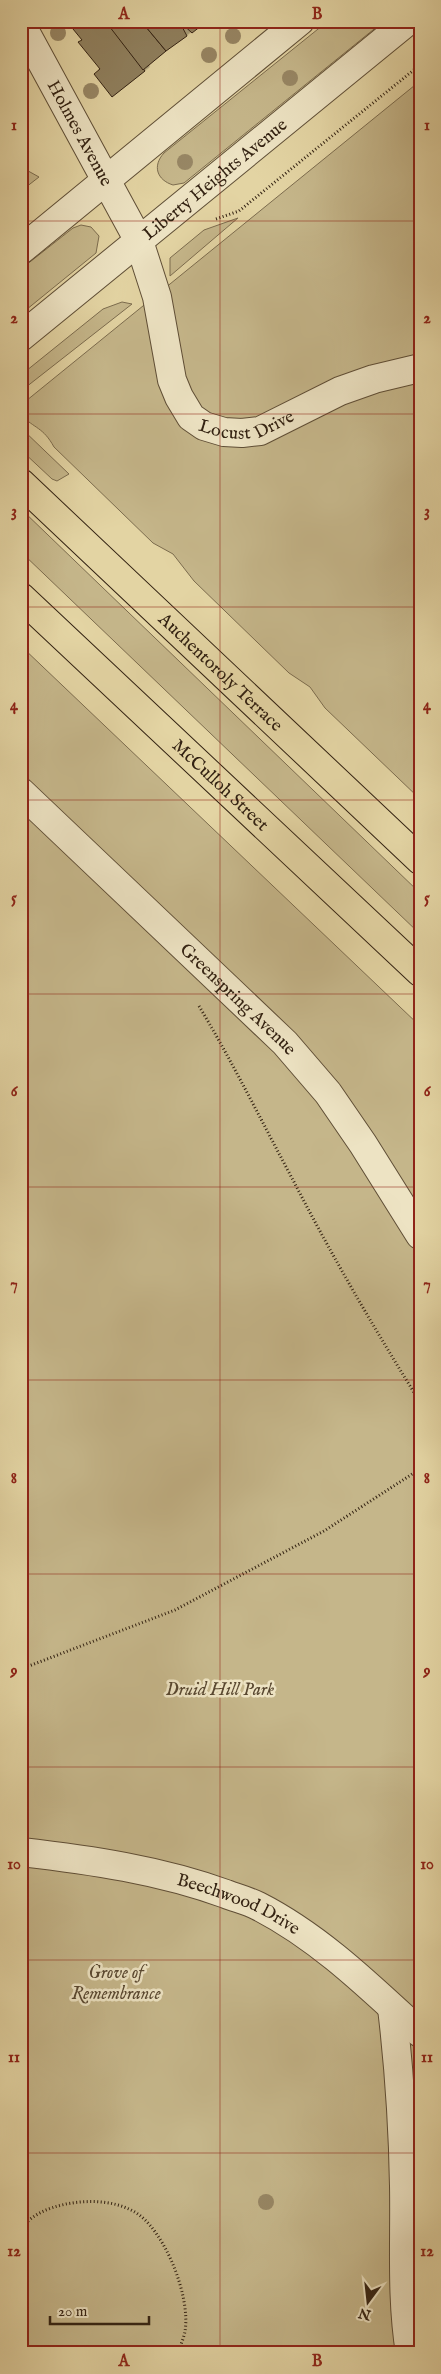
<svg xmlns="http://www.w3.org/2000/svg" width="441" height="2374" font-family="'IM FELL English',serif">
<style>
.green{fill:#c5b68a;stroke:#7c6c4e}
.building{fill:#8f7f5d;stroke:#332212;filter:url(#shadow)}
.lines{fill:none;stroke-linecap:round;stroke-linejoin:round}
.minor-casing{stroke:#5f4e36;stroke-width:30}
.major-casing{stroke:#332212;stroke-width:30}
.path{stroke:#332212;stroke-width:3;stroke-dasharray:1 2.5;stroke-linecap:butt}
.minor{stroke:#ede3c3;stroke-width:28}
.major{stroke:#e3d4a3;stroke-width:28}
.tree{fill:#978664}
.grid{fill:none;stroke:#8f2418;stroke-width:1;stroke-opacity:0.55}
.labels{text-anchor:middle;stroke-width:5;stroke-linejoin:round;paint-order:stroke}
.street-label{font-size:18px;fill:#332212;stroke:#ede3c3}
.park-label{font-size:18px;font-style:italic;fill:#584730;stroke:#ede3c3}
.neatline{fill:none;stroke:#8f2418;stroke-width:2}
.grid-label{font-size:16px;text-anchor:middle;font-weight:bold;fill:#8f2418}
</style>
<defs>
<filter id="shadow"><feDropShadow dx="4.5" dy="-4.5" stdDeviation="0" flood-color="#0004"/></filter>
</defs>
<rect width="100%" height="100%" fill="#e3d4a3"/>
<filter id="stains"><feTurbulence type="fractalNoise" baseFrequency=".004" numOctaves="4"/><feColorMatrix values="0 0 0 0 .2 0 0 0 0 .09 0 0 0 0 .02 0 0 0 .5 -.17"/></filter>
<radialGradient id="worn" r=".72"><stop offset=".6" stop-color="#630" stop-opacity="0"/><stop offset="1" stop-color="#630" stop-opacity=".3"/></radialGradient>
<g class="green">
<path d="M328,21H384L184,183L173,185C157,180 152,166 164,153Z"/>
<path d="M420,81V799L325,708L310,687L289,673L194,581L173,554L153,543L54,447C43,427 35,429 21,415V405Z"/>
<path d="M21,167L39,177L21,191Z"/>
<path d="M238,218L170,276V258L204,230Z"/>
<path d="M81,225L91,227L99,236L96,253L21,314V269L73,228Z"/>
<path d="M122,302L132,304L21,391V375L103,309Z"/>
<path d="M21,428L69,474L57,481L52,479L21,450V443L24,446L29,442L24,438L21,440Z"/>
<path d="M21,509L420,893V934L21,552Z"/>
<path d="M21,646L420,1026V2353H21Z"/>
</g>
<g class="building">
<path d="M71,21H106L145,71L112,97L94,74L100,69L78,42L82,40L73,29L75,27Z"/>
<path d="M141,21L166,51L143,70L106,22Z"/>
<path d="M141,21H179L187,36L166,51Z"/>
<path d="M179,21H205L206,22L192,33Z"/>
</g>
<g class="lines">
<defs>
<g id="minor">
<path id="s1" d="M21,24L139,241L157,297L172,380L179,397L191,417L204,426L224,432L242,433L260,431L340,391L374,379L420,368"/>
<path d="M21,250L300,21"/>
<path id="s2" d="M21,337L408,21"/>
<path id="s3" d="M21,792L285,1043L328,1093L363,1144L420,1235"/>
<path id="s4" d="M21,1852C91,1860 160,1870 226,1894C236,1898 248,1901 258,1906C319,1937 370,1987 420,2033"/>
<path d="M392,2008C399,2067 403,2126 404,2186C405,2242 401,2297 410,2353"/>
</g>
<g id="major">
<path id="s5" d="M21,483L420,860"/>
<path id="s6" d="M21,597L420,972"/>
</g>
</defs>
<use href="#minor" class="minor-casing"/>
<use href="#major" class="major-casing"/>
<g class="path">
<path d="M216,219L239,211L420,65"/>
<path d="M199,1006C233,1063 262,1122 293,1180C332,1256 375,1330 420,1402"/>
<path d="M21,1669L175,1610L324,1531L420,1469"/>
<path d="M21,2229C32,2214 48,2208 66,2204C88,2200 112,2200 133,2211C164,2227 191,2297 185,2331C184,2338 180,2346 178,2353"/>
</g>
<use href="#minor" class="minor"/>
<use href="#major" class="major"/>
</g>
<g class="tree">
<circle cx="58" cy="33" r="8"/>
<circle cx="233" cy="36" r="8"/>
<circle cx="209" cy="55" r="8"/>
<circle cx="290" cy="78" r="8"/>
<circle cx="91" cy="91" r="8"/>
<circle cx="185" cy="162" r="8"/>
<circle cx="266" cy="2202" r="8"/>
</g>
<path class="grid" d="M220,21V2353M21,221H420M21,414H420M21,607H420M21,800H420M21,994H420M21,1187H420M21,1380H420M21,1574H420M21,1767H420M21,1960H420M21,2153H420"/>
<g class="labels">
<g class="street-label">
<text dy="6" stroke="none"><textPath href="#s1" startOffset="124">Holmes Avenue</textPath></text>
<text dy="6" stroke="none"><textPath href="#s2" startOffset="250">Liberty Heights Avenue</textPath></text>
<text dy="6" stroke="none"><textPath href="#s1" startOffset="492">Locust Drive</textPath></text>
<text dy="6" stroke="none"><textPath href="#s5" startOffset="275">Auchentoroly Terrace</textPath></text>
<text dy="6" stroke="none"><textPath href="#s6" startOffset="274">McCulloh Street</textPath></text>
<text dy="6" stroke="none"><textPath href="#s3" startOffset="300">Greenspring Avenue</textPath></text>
<text dy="6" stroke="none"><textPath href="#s4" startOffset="225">Beechwood Drive</textPath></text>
</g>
<g class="park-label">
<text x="220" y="1695">Druid Hill Park</text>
<text x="116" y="1978">Grove of<tspan x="116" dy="21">Remembrance</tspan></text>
</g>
</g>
<rect width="441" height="2374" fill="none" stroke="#e3d4a3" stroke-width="55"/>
<g transform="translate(368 2302) rotate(195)" stroke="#ede3c3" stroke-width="4" paint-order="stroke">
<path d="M0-4L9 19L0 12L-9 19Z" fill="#332212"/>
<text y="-8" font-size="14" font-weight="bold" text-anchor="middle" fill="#332212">N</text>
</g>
<path d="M50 2316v8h99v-8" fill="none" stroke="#332212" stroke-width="2.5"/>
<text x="58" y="2316" font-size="15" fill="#332212" stroke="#ede3c3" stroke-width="4" paint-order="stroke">20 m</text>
<rect x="28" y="28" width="386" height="2318" class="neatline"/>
<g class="grid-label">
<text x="124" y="19">A</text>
<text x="317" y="19">B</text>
<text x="14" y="130">1</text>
<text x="427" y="130">1</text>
<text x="14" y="323">2</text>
<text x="427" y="323">2</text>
<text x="14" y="516">3</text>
<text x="427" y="516">3</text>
<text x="14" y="710">4</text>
<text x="427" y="710">4</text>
<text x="14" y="903">5</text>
<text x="427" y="903">5</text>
<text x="14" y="1096">6</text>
<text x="427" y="1096">6</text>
<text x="14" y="1289">7</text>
<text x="427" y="1289">7</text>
<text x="14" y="1483">8</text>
<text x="427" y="1483">8</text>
<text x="14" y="1676">9</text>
<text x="427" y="1676">9</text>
<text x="14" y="1869">10</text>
<text x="427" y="1869">10</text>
<text x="14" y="2062">11</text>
<text x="427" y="2062">11</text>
<text x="14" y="2256">12</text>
<text x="427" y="2256">12</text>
<text x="124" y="2366">A</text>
<text x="317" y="2366">B</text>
</g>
<rect width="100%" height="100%" filter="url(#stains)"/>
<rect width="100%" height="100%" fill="url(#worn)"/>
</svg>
